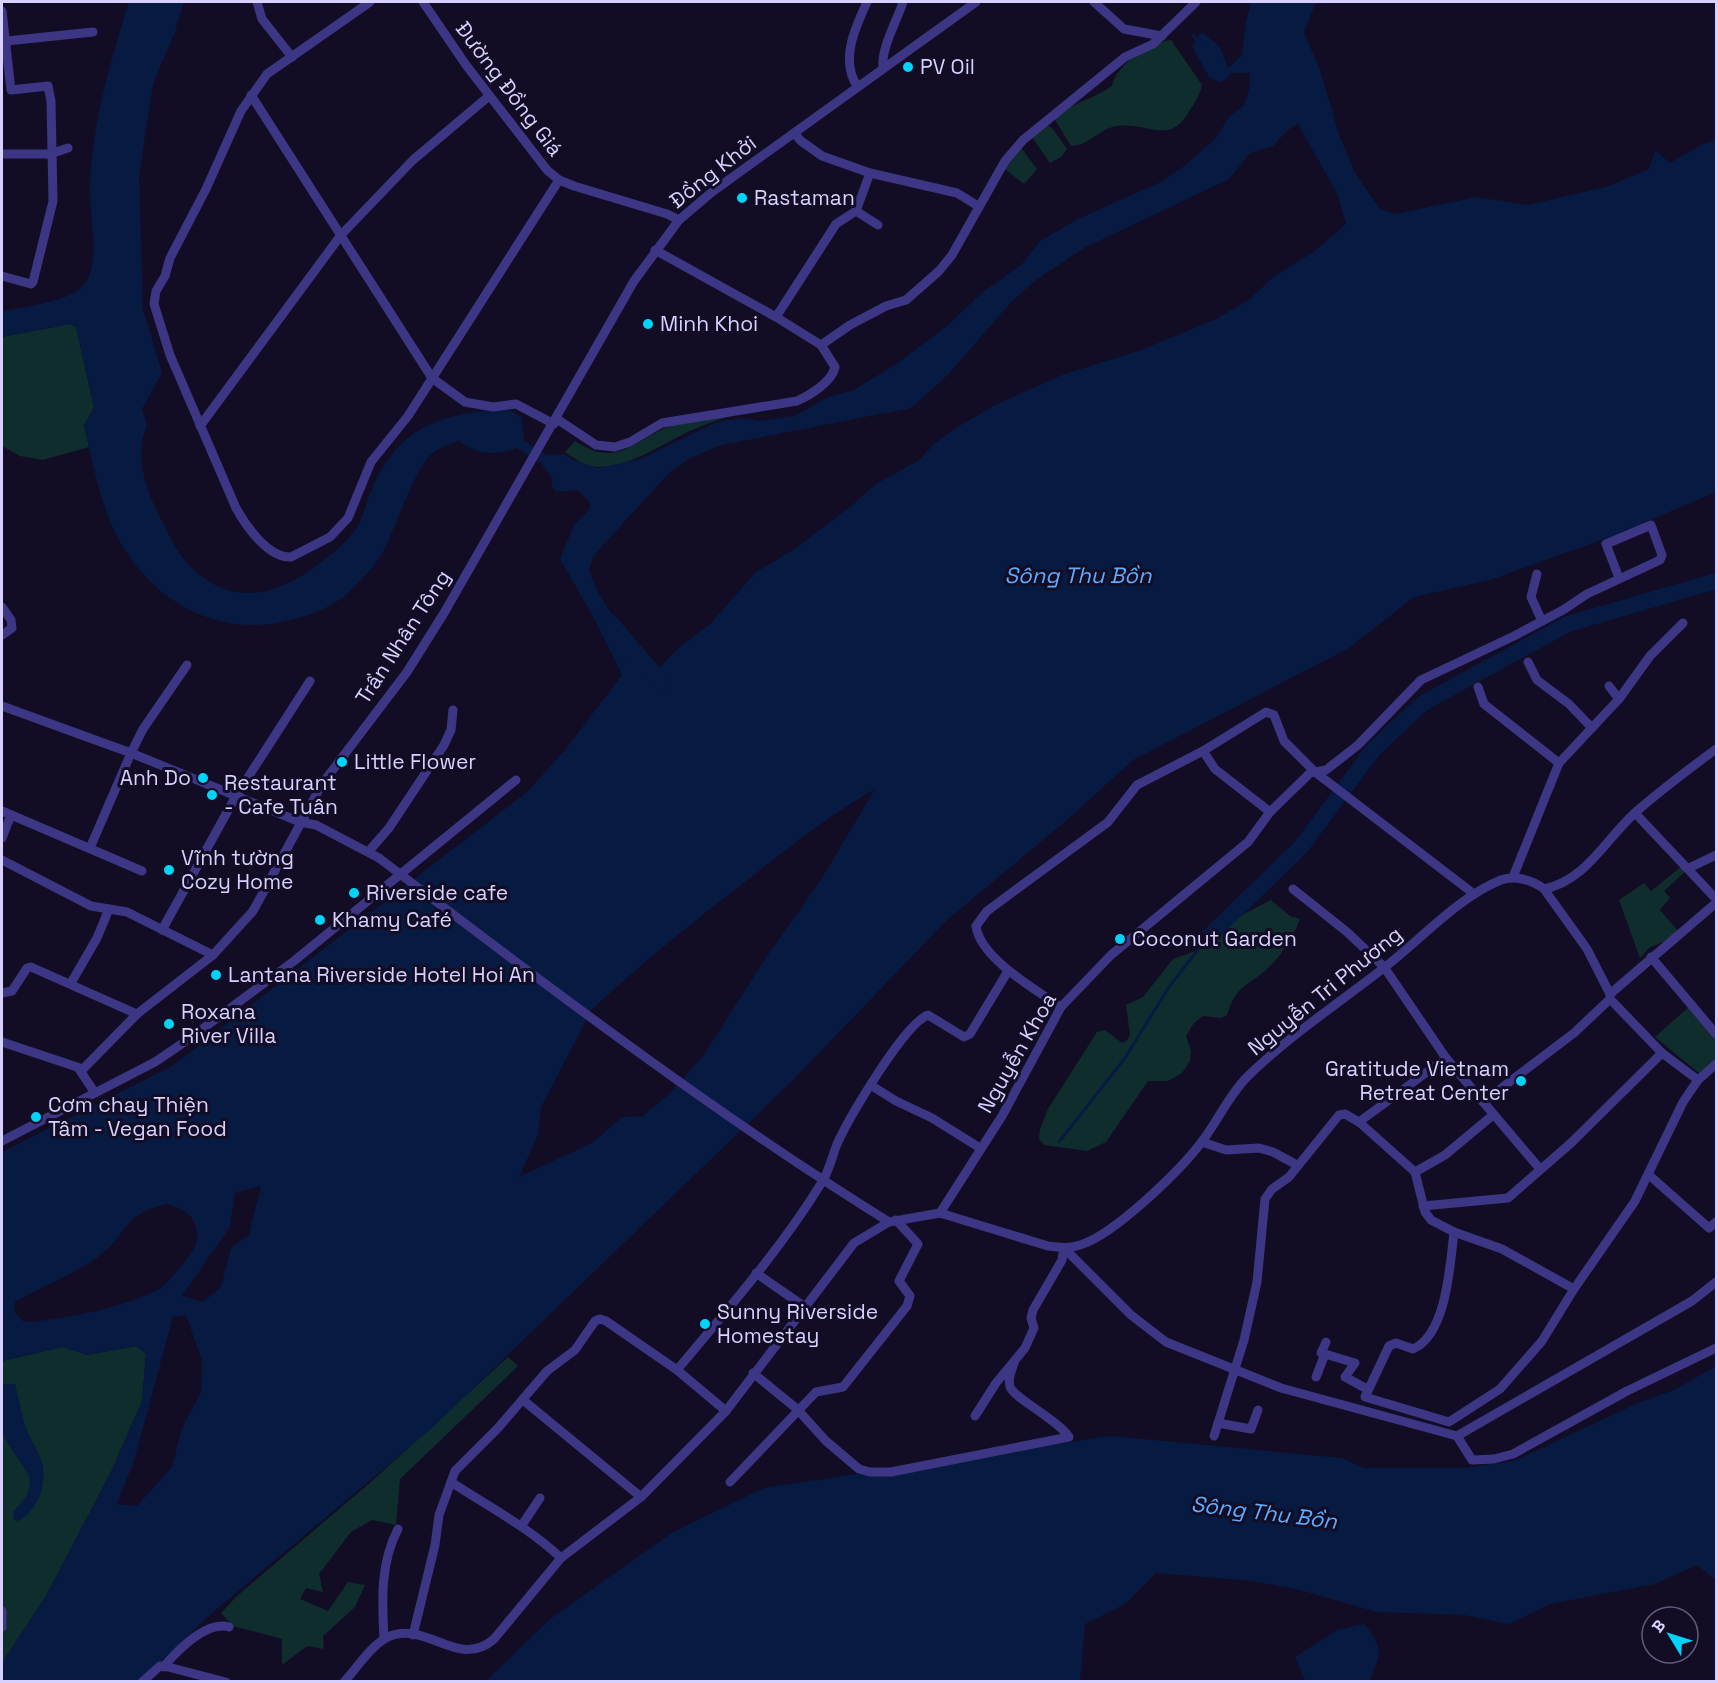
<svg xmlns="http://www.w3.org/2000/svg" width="1718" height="1683" font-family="'Space Grotesk',sans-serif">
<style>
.green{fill:#102d2e}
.water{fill:#071a42;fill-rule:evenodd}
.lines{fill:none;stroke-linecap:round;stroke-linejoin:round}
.stream{stroke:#071a42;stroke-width:3}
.river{stroke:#071a42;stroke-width:16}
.minor{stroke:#3d3685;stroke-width:9}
.minor-bridge{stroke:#3d3685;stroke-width:9}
.poi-dot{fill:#00d4fb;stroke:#120d24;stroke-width:2}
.labels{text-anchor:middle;stroke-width:6;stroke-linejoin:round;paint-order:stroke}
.poi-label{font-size:21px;fill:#d8d0ff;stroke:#120d24;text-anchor:start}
.street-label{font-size:21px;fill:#d8d0ff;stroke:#120d24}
.water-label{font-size:22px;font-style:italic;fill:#5eabff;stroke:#120d24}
</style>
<rect width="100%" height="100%" fill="#120d24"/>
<g class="green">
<path d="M1171,40L1202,85C1200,94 1195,102 1190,110C1169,147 1150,122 1117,126C1100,128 1087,147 1071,146L1054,118C1072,103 1093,99 1112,86C1117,64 1149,43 1171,40Z"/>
<path d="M1047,125L1052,128L1067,149L1061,157L1050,163L1032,137Z"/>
<path d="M1017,149H1022L1037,169L1024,184L1005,169Z"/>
<path d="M70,324L76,327L94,408L84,425L89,447L43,460L20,456L2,446V337Z"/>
<path d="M730,416C712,422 694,428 678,437C654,449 627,467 599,467C588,467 574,459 565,452L575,441C622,473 639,432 683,422C698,418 715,418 730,416Z"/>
<path d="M1682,866L1689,868L1664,891L1670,898L1660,910L1677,930L1674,938L1650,947L1640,958L1619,900L1644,883L1651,891Z"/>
<path d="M1271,900L1290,916L1300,919C1293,936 1283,954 1269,967C1248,987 1237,983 1227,1015L1221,1018L1203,1016L1194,1023L1186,1036L1191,1051L1190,1061L1182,1073L1168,1081H1148L1106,1142L1087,1151L1044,1145L1039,1139L1040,1129L1048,1109L1097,1032L1105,1030L1122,1043L1127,1041L1130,1035L1126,1005L1143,997L1173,959L1206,947L1236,918Z"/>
<path d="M1690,1006L1716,1035V1061L1699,1073L1655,1037Z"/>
<path d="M136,1346L146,1354L142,1401L111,1472L46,1596L2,1663V1361L63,1347L87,1355Z"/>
<path d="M508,1357L518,1366L400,1479L396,1525L372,1520L351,1532L319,1574L323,1592L306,1588L300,1599L328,1611L348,1582L365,1585L355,1607L323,1636L324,1649L307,1646L282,1665V1639L233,1626L221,1613L237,1596L372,1481Z"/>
</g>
<g class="water">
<path d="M129,2H184L175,32L153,84L139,177L143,309L162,373L142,409L147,426C134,453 145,487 158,513C166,529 175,550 188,564C224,603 269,600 310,570C326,559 346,545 357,527C362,520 364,510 367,502C376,476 387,456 408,438C427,422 451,416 475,412C487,410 495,413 506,408L521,417L524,441L547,455L564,454L573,460L599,468L640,459L717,422L742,418L760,421L794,416L828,397L854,390L896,364L947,326L983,292L1021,265L1040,241L1080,218L1163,181L1184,166L1215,139L1229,117L1244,105L1250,86V73H1232L1221,83L1209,77L1192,46L1202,32L1220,47L1228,68L1242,55L1246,22L1251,2H1316L1304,32L1321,73L1339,135L1355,173L1380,209L1396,214L1476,197L1527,205L1606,187L1649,169L1655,150L1670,163L1705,143L1716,140V492L1610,537L1490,580L1414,597L1349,648L1133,760L1067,820L946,921L794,1079L431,1429L212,1613L140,1681H2V1663L46,1596L111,1472L142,1401L146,1354L136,1346L87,1355L63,1347L2,1361V1152L172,1066L527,792L565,750L622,675L594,618L560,559L574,525L590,509V502L577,490L557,492L551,486L553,479L541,463L516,448C494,456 478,455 459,441C451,444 441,447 434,452C415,464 394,535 380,557C372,569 360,581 350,591C331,610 297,620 271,624C198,633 135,585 109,518C97,488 91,456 84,425L94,408L76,327L70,324L2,337V312C21,307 71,301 83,286C102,265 89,215 90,188C92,123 110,63 129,2ZM1298,124L1338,195L1346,224L1315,251L1273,277L1250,299L1216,319L1141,350L1062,375L995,405L954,429L933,445L919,460L876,484L851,506L796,548L755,573L710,624L678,648L659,668L640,665L631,658L620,628L598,592L589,570L594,555L671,471L689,459L718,446L911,408L949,374L1011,302L1036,280L1084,248L1229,179L1250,153L1273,146L1288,130ZM875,789L822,878L765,959L703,1056L669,1094L643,1116L622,1117L592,1143L519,1177L538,1135L541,1107L588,1017L586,1015C640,964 697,919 755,874C794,844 832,813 875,789ZM261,1186L249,1235L231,1248L221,1287L203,1302L182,1296L230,1227L235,1193ZM167,1204C184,1209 194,1214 197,1233C199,1244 189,1257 182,1265C175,1273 167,1284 159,1289C130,1306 58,1321 24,1322L14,1312L15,1302C41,1287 74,1274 98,1257C129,1234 121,1214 167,1204ZM186,1315L202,1361L201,1392L182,1428L172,1467L137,1506L117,1504L134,1461L173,1317Z"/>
<path d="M1716,1366V1580L1697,1565L1655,1584L1550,1604L1509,1624L1464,1615L1377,1612L1300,1590L1252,1581L1156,1573L1125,1604L1085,1624L1080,1681L485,1682L550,1619L673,1532L764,1488L1111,1436L1342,1458L1364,1468H1465L1514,1461L1638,1403L1674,1390Z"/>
<path d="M2,1384H15C19,1398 21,1412 25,1425C29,1437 37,1448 41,1460C49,1480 38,1512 18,1521L14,1520L13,1512C22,1501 33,1492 29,1476L2,1434Z"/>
<path d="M1364,1624C1384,1647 1381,1655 1369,1681H1305L1295,1657L1337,1630Z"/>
</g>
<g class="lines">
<g class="stream">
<path d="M1193,35L1199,42"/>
<path d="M1059,1142L1125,1058L1169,987L1208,937"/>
</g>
<g class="river">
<path d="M609,621L663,684"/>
<path d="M1208,937L1301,847L1373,750L1423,703L1568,624L1716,581"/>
</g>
<g class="minor">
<path d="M257,2L262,19L292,57"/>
<path d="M370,2L267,74L241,111L206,189L170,258L165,276L156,291L154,304L170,355L236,508C246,526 268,558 291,557L330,537L348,518L371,462L408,416L559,180"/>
<path d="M423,2L466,65L547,170L559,180L574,186L667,214L679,220"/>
<path d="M1094,2L1124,29L1162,36"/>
<path d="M2,11L11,90L48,86L51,101L53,201L33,282L31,284L2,276"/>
<path d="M7,41L93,32"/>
<path d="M883,67C881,48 897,21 903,2"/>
<path d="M857,86C840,60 855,28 867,2"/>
<path d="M251,95L432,378L465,402L493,407L516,404L554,424"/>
<path d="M794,133L801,141L822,156L870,173L957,193L978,206"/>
<path d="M2,154H50L68,148"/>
<path d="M856,211L878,225"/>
<path d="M776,317L836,224L856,211L870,173"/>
<path d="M821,345L850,325L886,306L906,300L939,271L952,255L1005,161L1023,140L1125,57L1153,44L1196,2"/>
<path d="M557,419L596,445L615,447L630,442L662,423L797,401C810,395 832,382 835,367L821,345L776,317L655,250"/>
<path d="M200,426L341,235L413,160L489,96"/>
<path d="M1537,574L1531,597L1542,621"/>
<path d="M2,607L11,620L12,628L2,635"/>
<path d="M1528,662L1537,680L1569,704L1592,728"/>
<path d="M1609,686L1619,699"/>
<path d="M1478,687L1484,704L1559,763"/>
<path d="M2,706L131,753L143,729L187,665"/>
<path d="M1203,751L1215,769L1270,812"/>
<path d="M2,811L142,871"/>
<path d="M1635,813L1716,899"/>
<path d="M2,838L11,815"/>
<path d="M90,848L131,753L300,822L316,825L379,858"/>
<path d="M369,851L389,828L444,745L451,730L453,710"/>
<path d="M2,860L91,906L127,912L213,955"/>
<path d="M1689,868L1716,855"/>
<path d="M1513,877L1559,763L1619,699L1650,656L1683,623"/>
<path d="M417,887C571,1004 725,1120 889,1222"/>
<path d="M1293,889L1347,932L1384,967L1446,1058L1540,1169"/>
<path d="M1544,889L1587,949L1610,994"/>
<path d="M162,930L236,796L310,681"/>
<path d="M1651,957L1716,1034"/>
<path d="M71,983L97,938L109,909"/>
<path d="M2,993L12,991L27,968L31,967L137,1014"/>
<path d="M1610,999L1662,1053L1698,1080"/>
<path d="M1061,1007C1036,990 980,958 976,926L987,911L1108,822L1137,785L1203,751L1266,712L1274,715L1284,741L1315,772L1326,770L1358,745L1421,680L1514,636L1563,610L1587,594L1660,560L1662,555L1651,525L1606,544L1619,578"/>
<path d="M2,1042L83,1069L137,1014L213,955L253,911L322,784L407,672L444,613L634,281L679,220L712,192L976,2"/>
<path d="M79,1069L95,1093"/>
<path d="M872,1086L896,1101L932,1118L980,1148"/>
<path d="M1483,1102L1574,1033L1610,999V994L1716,903"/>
<path d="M1359,1122L1446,1058"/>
<path d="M2,1141L155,1062L186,1041L294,961L516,780"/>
<path d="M1202,1142L1226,1150L1259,1148L1273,1152L1297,1165"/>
<path d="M1415,1172L1445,1155L1493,1115"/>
<path d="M1649,1175L1709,1228L1716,1222"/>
<path d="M1423,1206L1508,1198L1571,1143L1662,1053"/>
<path d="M940,1213L1002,1116L1061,1007L1111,955L1248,842L1270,812L1310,773L1315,772L1474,894"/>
<path d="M1454,1232C1450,1264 1447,1334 1413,1349L1396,1343L1389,1346L1365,1397L1449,1422L1500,1389L1542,1341L1574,1289L1635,1201L1683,1102L1698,1080L1716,1064"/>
<path d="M1064,1248L1131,1315L1166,1342L1281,1388L1457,1436L1692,1301L1716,1282"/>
<path d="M756,1273L805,1307"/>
<path d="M1325,1354L1321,1353L1326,1342"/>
<path d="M677,1370C727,1310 781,1249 822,1182C829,1171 832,1157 837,1144C849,1118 904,1024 928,1015L964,1037L970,1034L1008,971"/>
<path d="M753,1373L797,1409L826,1441L859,1469L870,1472H891L1069,1437C1058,1420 1014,1398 1010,1387C1008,1379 1011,1371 1014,1363"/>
<path d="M1316,1377L1325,1354L1355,1363L1345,1377L1367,1389"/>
<path d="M523,1400L641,1497"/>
<path d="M975,1416L996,1383L1025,1348L1034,1328L1031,1318L1033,1310L1062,1260L1064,1248"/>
<path d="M1218,1423L1251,1429L1258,1410"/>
<path d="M1214,1436L1244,1340L1257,1282L1265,1199L1272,1189L1289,1177L1339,1115L1345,1114L1359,1122L1415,1172L1425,1212L1431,1220L1454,1232L1502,1249L1574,1289"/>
<path d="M1457,1436L1472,1460L1494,1459L1513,1454L1627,1391L1716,1348"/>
<path d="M451,1482C489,1507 528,1527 561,1558"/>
<path d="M730,1482L816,1392L843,1387L907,1306L910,1296L899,1281L918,1244L896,1220"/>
<path d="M522,1525L540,1498"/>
<path d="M2,1611V1627"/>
<path d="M413,1635L435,1545L439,1515L455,1471L498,1428L547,1371L575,1350L595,1321L600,1319L606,1321L677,1370L726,1411"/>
<path d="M384,1639C382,1601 380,1563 398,1529"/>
<path d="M142,1682L160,1666L165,1667"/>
<path d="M226,1682L164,1666C178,1650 207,1620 229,1627"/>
<path d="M344,1682C356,1669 371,1646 386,1638C427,1618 457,1671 494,1639L561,1558L641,1497L726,1411L854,1243L889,1222L940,1213L1048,1246C1059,1247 1069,1249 1080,1245C1114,1235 1182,1169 1203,1140C1218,1120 1230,1094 1247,1077C1290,1035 1339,1003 1385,967C1421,939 1460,896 1501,880C1515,875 1532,880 1544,889C1586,881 1606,838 1637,811C1662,789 1689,769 1716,749"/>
</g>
<path class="minor-bridge" d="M379,858L417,887"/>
</g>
<g class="poi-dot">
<circle cx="908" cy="67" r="6"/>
<circle cx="742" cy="198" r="6"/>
<circle cx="648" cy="324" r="6"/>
<circle cx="342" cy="762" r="6"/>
<circle cx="203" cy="778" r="6"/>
<circle cx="212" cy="795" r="6"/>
<circle cx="169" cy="870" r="6"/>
<circle cx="354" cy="893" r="6"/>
<circle cx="320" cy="920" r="6"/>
<circle cx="1120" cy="939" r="6"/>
<circle cx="216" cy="975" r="6"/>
<circle cx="169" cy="1024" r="6"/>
<circle cx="1521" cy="1081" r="6"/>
<circle cx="36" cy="1117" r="6"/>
<circle cx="705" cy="1324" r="6"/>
</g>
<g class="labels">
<g class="poi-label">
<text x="920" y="74">PV Oil</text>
<text x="754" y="205">Rastaman</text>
<text x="660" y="331">Minh Khoi</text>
<text x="354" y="769">Little Flower</text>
<text x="191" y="785" text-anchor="end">Anh Do</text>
<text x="224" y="790">Restaurant<tspan x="224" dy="24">- Cafe Tuân</tspan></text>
<text x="181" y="865">Vĩnh tường<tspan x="181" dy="24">Cozy Home</tspan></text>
<text x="366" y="900">Riverside cafe</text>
<text x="332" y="927">Khamy Café</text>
<text x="1132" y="946">Coconut Garden</text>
<text x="228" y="982">Lantana Riverside Hotel Hoi An</text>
<text x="181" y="1019">Roxana<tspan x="181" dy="24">River Villa</tspan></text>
<text x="1509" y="1076" text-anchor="end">Gratitude Vietnam<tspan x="1509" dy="24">Retreat Center</tspan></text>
<text x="48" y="1112">Cơm chay Thiện<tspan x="48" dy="24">Tâm - Vegan Food</tspan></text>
<text x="717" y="1319">Sunny Riverside<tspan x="717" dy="24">Homestay</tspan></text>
</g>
<g class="street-label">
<text transform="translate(509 89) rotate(53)" y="7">Đường Đồng Giá</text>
<text transform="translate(713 172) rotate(-38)" y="7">Đồng Khởi</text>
<text transform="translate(403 637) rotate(-57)" y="7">Trần Nhân Tông</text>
<text transform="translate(1325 991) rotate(-39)" y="7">Nguyễn Tri Phương</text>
<text transform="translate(1017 1053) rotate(-60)" y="7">Nguyễn Khoa</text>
</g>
<g class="water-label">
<text x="1078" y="583">Sông Thu Bồn</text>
<text transform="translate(1264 1512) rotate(7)" y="8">Sông Thu Bồn</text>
</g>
</g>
<rect width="1718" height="1683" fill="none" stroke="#d8d0ff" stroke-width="6"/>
<g transform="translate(1670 1635) rotate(308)"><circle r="28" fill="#120d24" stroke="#615b7c" stroke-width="1.5"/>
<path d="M0-4.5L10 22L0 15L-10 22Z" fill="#00d4fb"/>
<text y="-9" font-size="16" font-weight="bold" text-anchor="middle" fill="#d8d0ff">B</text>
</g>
</svg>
